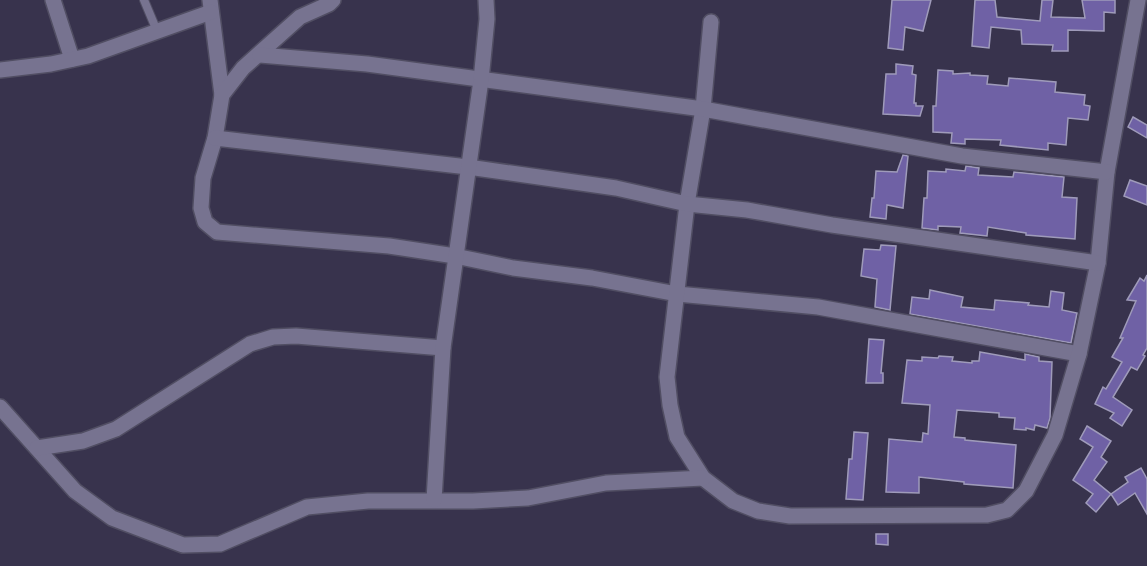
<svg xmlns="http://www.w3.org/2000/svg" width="1147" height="566" font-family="Mulish,sans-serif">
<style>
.building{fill:#6f61a5;stroke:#9f9bba;stroke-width:1.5}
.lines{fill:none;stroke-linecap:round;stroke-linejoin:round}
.service-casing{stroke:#514e63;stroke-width:10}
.minor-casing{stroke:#514e63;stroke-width:18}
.service{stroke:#777390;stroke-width:8}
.minor{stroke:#777390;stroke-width:15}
</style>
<rect width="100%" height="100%" fill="#38334d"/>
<g class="building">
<path d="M892,0H931L923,31L905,27L903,50L888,48Z"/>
<path d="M975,0H995L997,17L1040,21L1042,0H1053L1051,17L1085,18L1082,0H1115V13L1104,12V31L1068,30V51H1052L1053,45L1022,44L1021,30L991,27L989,48L972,46Z"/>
<path d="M896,64L913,66L912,74L916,75L914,103H916V106H923L920,116L883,114L886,74H896Z"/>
<path d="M938,70L953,71V74L970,73V75L988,76L987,84L1008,86L1009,78L1056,82L1055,92L1085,95L1084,105L1090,106L1088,120L1068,118L1066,145L1048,143V150L1000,145L1001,140L965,139V144L951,143L952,133L933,132V106H936Z"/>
<path d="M1133,117L1147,125V138L1128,127Z"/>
<path d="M903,155L908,156L903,208L887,205L886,219L870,217L872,198H874L876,171L897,172Z"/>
<path d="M966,166L979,168L978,175L1013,177L1014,172L1064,177L1062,197L1077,198L1075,239L1026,235V233L988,227L987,236L960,233L961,227L938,226V230L922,228L924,198H927L928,171L946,172V169L965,171Z"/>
<path d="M1130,180L1147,186V205L1124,196Z"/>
<path d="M881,245L896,246L890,310L875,307L877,279L861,276L864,249L880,250Z"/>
<path d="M1147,275V348L1143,355L1145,356L1137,370L1131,367L1113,397L1132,410L1122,426L1110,418L1114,413L1095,404L1103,387L1106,389L1122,362L1112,357L1123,338H1120L1136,301L1127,300L1140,278L1144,281Z"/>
<path d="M930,290L963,297L961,307L994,310L995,300L1029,303L1028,305L1049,307L1051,291L1064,293L1062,310L1077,313L1071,343L910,314L912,297L929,299Z"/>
<path d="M869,339L884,340L881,373H883V383H866Z"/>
<path d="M980,352L1025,360V354L1039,357V361L1052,362L1050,418L1047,428L1035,425L1034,430L1026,428V430L1014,429L1015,418L999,417V413L957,410L954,437L965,438V440L1016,445L1013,488L964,484V482L919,477V493L886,492L889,439L922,442L923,433L928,434L930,405L902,403L907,360L922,361V357L938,358L939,356L953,357L952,361L972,363V361H979Z"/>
<path d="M1087,426L1111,441L1101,457L1107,462L1094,480L1111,494L1128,482L1125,477L1141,468L1147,479V514L1135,493L1118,505L1111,494L1096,512L1086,503L1093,494L1073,480L1093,447L1080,439Z"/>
<path d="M854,432L868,433L863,500L846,499L849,459H852Z"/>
<path d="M876,534H888V545L876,544Z"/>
</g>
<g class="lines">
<defs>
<path id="service" d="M144,0L157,31"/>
<g id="minor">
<path d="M53,0L72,59"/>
<path d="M210,0L222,95"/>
<path d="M333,0L329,4L300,17L243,68L222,95L215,138L203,178L201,208L205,222L217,232L389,246L455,256L513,268L592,278L677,294L818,307L1079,354"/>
<path d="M711,22L703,109L687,204L667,377L670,405L677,437L703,478L733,501L758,511L790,516L987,515L1007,510L1026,491L1055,435L1079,354L1098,263L1107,172L1138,0"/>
<path d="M260,55L367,64L703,109L962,156L1107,172"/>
<path d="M0,70L51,64L88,56L211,12"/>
<path d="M215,138L468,167L616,188L687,204L747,210L832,225L1098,263"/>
<path d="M0,407L75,491L112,518L183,545L220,544L307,507L368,501H473L528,498L606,483L703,478"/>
<path d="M37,448L83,441L116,429L250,344L273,337L296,336L443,348"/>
<path d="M434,500L443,348L481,80L487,19L486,0"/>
</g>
</defs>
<use href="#service" class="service-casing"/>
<use href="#minor" class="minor-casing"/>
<use href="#service" class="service"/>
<use href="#minor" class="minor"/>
</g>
</svg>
